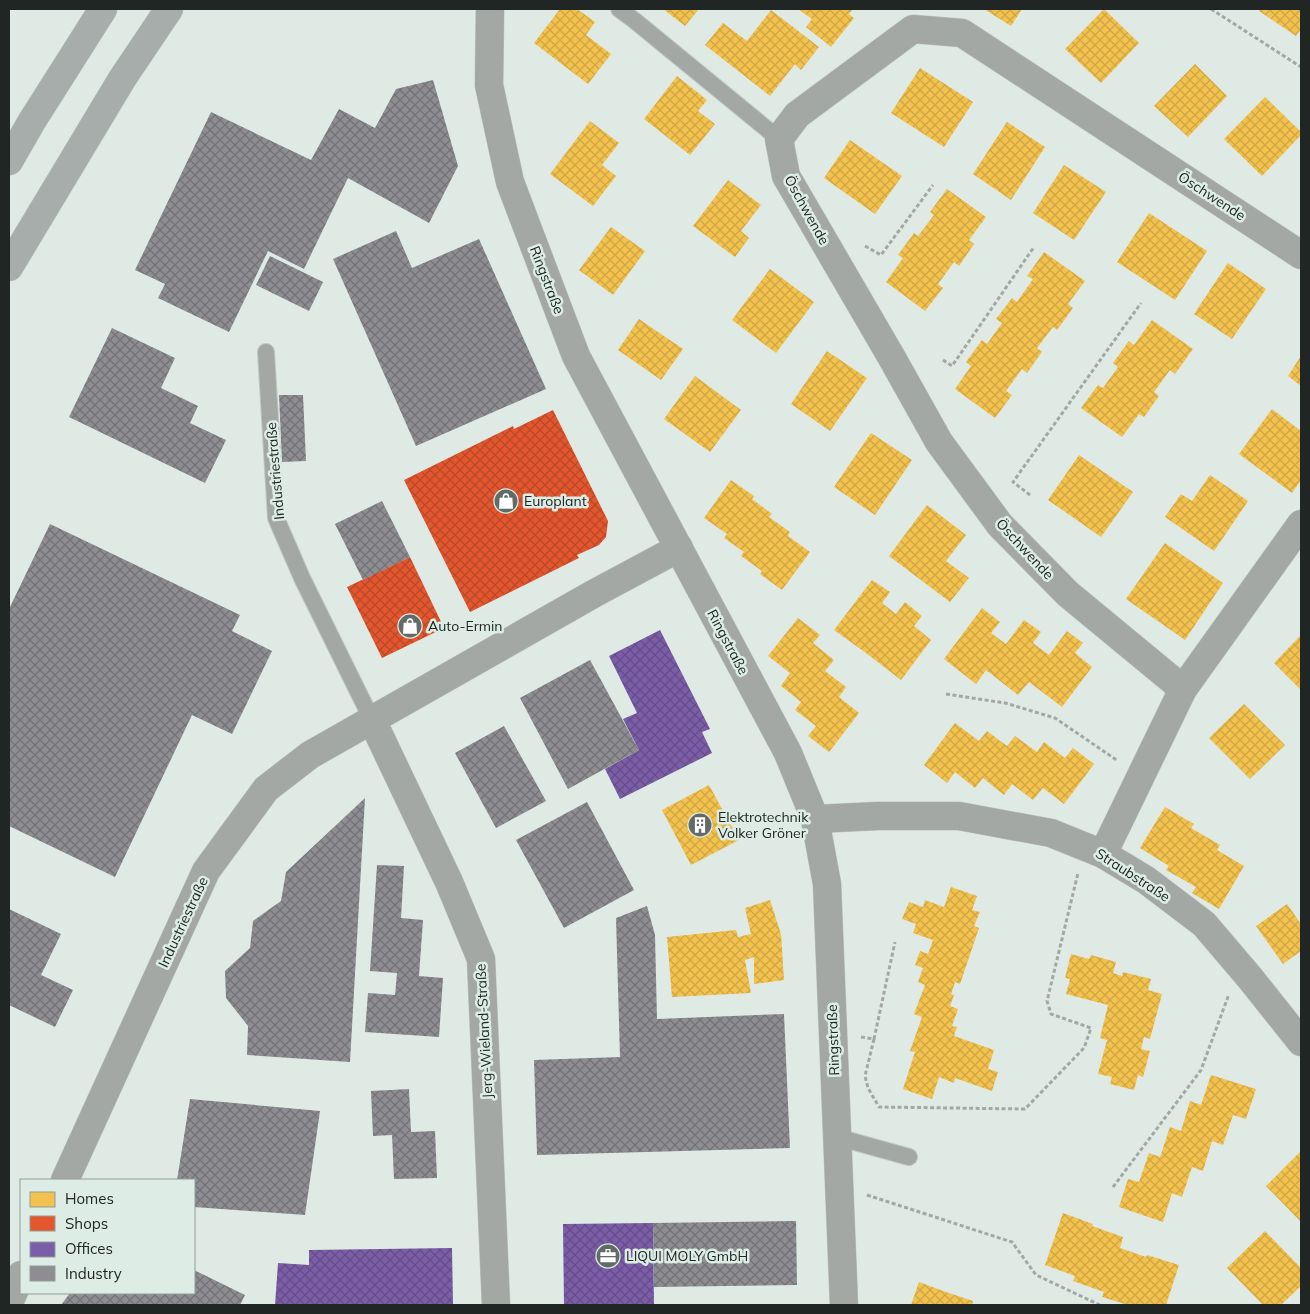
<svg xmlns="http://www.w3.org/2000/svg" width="1310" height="1314" font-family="Mulish,sans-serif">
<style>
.homes{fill:url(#homes-cross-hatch)}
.shops{fill:url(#shops-cross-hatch)}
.offices{fill:url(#offices-cross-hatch)}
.industry{fill:url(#industry-cross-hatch)}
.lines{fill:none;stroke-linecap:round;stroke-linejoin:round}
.service-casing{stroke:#bec6c2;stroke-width:18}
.minor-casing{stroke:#bec6c2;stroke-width:29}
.trunk-casing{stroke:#bec6c2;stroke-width:29}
.path{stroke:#a3a8a5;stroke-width:3;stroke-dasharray:4 2.5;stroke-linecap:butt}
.service{stroke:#a4a8a5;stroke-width:16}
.minor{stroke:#a4a8a5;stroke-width:28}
.trunk{stroke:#a6adab;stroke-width:28}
.labels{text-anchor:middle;stroke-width:5;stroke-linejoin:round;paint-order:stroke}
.street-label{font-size:14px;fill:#202623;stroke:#ddede5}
.poi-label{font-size:14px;fill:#202623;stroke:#ddede5;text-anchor:start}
</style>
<defs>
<pattern id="homes-cross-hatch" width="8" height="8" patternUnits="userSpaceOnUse" patternTransform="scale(1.25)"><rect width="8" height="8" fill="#f2c14e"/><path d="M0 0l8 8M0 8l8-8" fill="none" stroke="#cfa644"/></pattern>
<pattern id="shops-cross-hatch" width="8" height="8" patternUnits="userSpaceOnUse" patternTransform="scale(1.25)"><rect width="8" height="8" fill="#e4572e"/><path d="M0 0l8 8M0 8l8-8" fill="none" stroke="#b84827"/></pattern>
<pattern id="offices-cross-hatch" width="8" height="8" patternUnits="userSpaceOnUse" patternTransform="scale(1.25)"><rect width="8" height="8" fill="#7b5ea7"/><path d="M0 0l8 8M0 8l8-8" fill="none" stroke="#644d88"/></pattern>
<pattern id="industry-cross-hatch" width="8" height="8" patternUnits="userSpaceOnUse" patternTransform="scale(1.25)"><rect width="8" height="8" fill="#8d8d92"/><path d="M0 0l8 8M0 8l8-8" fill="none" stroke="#737377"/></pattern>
</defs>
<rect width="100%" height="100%" fill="#e0eae5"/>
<g class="homes">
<path d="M560,9H577L595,22L586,35L611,54L588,84L534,43Z"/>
<path d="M663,9H699L685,26Z"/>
<path d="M798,9H853L849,14L854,18L831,47L806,27L812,19Z"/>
<path d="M984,9H1022L1011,26Z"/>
<path d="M1104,9L1139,43L1101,83L1065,49Z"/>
<path d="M1261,9H1301V29L1296,36L1259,11Z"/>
<path d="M771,10L819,47L801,70L795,64L770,96L705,45L723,23L747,41Z"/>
<path d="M1195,64L1227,96L1188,137L1154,106Z"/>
<path d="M920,68L973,102L944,147L891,113Z"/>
<path d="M677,76L707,100L698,111L715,124L690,155L644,119Z"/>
<path d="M1265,97L1301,132V135L1262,176L1224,139Z"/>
<path d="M590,121L619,143L602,165L616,176L593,206L550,174Z"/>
<path d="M1007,122L1045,147L1011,200L973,174Z"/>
<path d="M850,140L902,176L875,214L824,178Z"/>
<path d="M1064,165L1106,192L1074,240L1033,213Z"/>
<path d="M728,180L761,205L741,231L749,238L735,257L693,226Z"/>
<path d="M947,189L986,217L969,240L974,244L959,266L954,262L938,284L943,288L925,311L886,282L903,258L898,255L914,233L918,236L934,215L930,212Z"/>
<path d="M1149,213L1207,251L1175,300L1117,262Z"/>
<path d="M611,227L645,251L613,295L579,270Z"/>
<path d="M1044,252L1085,281L1068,304L1073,308L1057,330L1053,327L1037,348L1042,352L1027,373L1022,369L1006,391L1012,395L995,418L955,389L971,366L966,362L982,340L987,344L1002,323L996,319L1012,298L1017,302L1033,279L1027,276Z"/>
<path d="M1228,263L1266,289L1232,339L1194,314Z"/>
<path d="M770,269L814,302L776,353L732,320Z"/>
<path d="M639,319L683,349L661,380L618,350Z"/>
<path d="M1152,320L1193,349L1175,374L1170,370L1154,392L1159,396L1144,417L1139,414L1122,437L1081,408L1098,385L1103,388L1118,367L1113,363L1129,341L1134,345Z"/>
<path d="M827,351L867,378L830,431L791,404Z"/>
<path d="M1301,356V386L1288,376Z"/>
<path d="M695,376L741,410L710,452L664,419Z"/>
<path d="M1272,409L1301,431V480L1292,493L1239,454Z"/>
<path d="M871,433L912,460L875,515L834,487Z"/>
<path d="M1079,455L1133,492L1101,537L1048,500Z"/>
<path d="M1210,475L1248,501L1214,551L1165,517L1181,494L1192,501Z"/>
<path d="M731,480L754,496L752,499L772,514L769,517L790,532L788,536L810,552L782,590L760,574L762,571L741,556L744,552L724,538L727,534L704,518Z"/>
<path d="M927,505L966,535L946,561L969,578L950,602L889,556Z"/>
<path d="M1165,543L1223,583L1185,640L1126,599Z"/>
<path d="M872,580L890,592L882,603L896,614L905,602L922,616L914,626L931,640L901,680L866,653L834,630Z"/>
<path d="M982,608L1000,622L991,633L1006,644L1024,620L1041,632L1033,643L1049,655L1067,631L1083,643L1075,653L1092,667L1062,707L1029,682L1018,695L986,670L976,684L944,659Z"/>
<path d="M798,618L820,635L813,643L834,660L825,671L846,687L839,697L859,713L829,752L808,736L816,726L795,710L801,702L781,686L790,673L768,656Z"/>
<path d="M1301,635V690L1274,663Z"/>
<path d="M1244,704L1285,745L1250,779L1209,738Z"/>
<path d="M955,723L979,741L987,731L1007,746L1015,736L1037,752L1044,742L1065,758L1073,748L1094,764L1064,804L1043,788L1033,800L1012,784L1004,795L983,778L975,788L955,772L947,783L924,765Z"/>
<path d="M709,785L739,840L691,865L662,810Z"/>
<path d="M1165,807L1194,824L1191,828L1220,845L1217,850L1244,866L1219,909L1192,893L1196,887L1166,870L1169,866L1140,848Z"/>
<path d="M951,887L977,896L972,910L980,912L974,926L979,928L960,984L955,982L951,994L954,995L950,1006L958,1009L952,1026L957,1027L954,1036L994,1050L988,1069L998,1072L992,1091L955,1078L954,1083L939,1077L932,1099L903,1089L915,1052L910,1051L922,1017L914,1014L925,985L918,982L923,968L915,965L920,951L928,954L933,940L913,933L916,924L902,919L909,902L923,907L925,900L944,907Z"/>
<path d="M770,900L781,934L784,980L754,984V957L745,960L751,993L672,997L667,937L736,930L738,937L751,934L745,908Z"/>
<path d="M1287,904L1301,924V951L1283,964L1256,926Z"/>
<path d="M1071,954L1089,959L1091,955L1116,962L1113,973L1122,976L1123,972L1151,979L1148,990L1162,994L1150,1039L1144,1037L1141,1049L1150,1051L1143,1077L1138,1075L1134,1090L1110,1084L1112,1077L1098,1074L1107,1040L1100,1038L1108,1005L1066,994L1070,979L1065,978Z"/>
<path d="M1211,1075L1256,1089L1246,1119L1233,1115L1223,1145L1212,1141L1203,1171L1192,1167L1182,1197L1172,1193L1163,1222L1119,1207L1128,1179L1139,1182L1149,1153L1160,1157L1170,1127L1181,1131L1190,1101L1201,1105Z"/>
<path d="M1301,1151V1222L1266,1186Z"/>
<path d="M1063,1213L1093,1224L1092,1226L1123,1237L1120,1248L1146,1257L1147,1255L1179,1265L1166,1305H1128L1102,1297L1104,1292L1073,1281L1075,1276L1045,1265Z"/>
<path d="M1265,1231L1301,1268V1286L1281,1305H1263L1227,1268Z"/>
<path d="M919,1282L946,1292L973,1301L972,1305H911Z"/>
</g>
<g class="shops">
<path d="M553,410L608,521L606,537L599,545L577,555L579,558L470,612L404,480L513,426L514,429Z"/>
<path d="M410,557L444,628L382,658L347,587Z"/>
</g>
<g class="offices">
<path d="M660,630L710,729L702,732L712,753L620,799L605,769L639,750L623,719L637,713L609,656Z"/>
<path d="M653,1223L654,1305H564L563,1224Z"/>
<path d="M452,1248L453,1305H275L278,1263L309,1265V1250Z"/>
</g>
<g class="industry">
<path d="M433,80L458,166L429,223L348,178L304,269L268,251L229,332L158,298L165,284L135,270L211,112L311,160L339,109L375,128L396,89Z"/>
<path d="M396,231L412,268L479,239L546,389L416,446L333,259Z"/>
<path d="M270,256L323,282L309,311L256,285Z"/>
<path d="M112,328L175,358L161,388L198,406L190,423L226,440L205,483L69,417Z"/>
<path d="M279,395H303L306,461L282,462Z"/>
<path d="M382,501L410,557L363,580L335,524Z"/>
<path d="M50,524L240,615L232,631L272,651L232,734L192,715L115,877L9,826V609Z"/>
<path d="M590,660L639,750L568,789L520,698Z"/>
<path d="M504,726L546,801L496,828L455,753Z"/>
<path d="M365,798L350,1062L247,1055L248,1026L226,998L225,971L250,948L253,921L281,901L286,872Z"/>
<path d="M587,802L634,890L564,928L516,840Z"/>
<path d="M377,865L404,866L401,918L423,920L419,976L443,978L439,1037L365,1032L368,993L395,995L397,973L370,971Z"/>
<path d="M647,906L655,935L657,1019L784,1014L790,1148L537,1155L534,1060L620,1057L616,918Z"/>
<path d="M9,909L61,934L41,975L73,990L55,1027L9,1005Z"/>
<path d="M409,1089L411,1132L435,1131L437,1178L394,1179L392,1135L373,1136L371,1091Z"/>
<path d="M190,1099L320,1111L305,1215L194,1207V1180H177Z"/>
<path d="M796,1221L797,1285L654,1287L653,1223Z"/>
<path d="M194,1270L245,1295L240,1305H61L70,1293H194Z"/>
</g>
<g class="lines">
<defs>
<g id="service">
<path d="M619,9L634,20L779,139"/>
<path d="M266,352L276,518L302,578L372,720"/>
<path d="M837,1137L909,1157"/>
</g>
<g id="minor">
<path d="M490,9L489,85L510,182L576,356L788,753L815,819L827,884L844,1305"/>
<path d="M1183,689L1068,594L1000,525L939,442L892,358L786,176L779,139L797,115L913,29L962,33L1301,255"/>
<path d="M372,720L449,882L481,959L496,1305"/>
<path d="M815,819L878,816H959L1051,833L1103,854L1146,880L1204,924L1250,978L1301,1042"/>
<path d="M1103,854L1183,689L1301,524"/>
<path d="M65,1180L206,871L266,789L310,755L595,593L679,548"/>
<path d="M9,1303L21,1275"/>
</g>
<g id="trunk">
<path d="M9,161L32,121L103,9"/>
<path d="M9,267L122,79L169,9"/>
</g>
</defs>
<use href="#service" class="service-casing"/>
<use href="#minor" class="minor-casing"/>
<use href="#trunk" class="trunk-casing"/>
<g class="path">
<path d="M1211,9L1301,67"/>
<path d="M865,246L881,255L933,185"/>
<path d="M943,360L952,366L1034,247"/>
<path d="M1030,495L1013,482L1141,303"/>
<path d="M946,694L1005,703L1055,718L1118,761"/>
<path d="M861,1037L874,1039L895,942"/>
<path d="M874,1039L865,1076L868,1088L879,1107L1025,1109L1084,1048L1091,1028L1051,1014L1047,1001L1078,873"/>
<path d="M1113,1187L1201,1070L1229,994"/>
<path d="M867,1195L1012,1242L1036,1275L1100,1305"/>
</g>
<use href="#service" class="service"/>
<use href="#minor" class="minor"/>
<use href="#trunk" class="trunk"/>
</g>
<defs>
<symbol id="shop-disc" viewBox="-11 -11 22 22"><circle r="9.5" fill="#636b67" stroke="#ddede5"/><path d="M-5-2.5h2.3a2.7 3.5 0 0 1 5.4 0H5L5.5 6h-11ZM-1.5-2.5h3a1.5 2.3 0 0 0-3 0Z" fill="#fff"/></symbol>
<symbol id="building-disc" viewBox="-11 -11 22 22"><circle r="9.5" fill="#636b67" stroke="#ddede5"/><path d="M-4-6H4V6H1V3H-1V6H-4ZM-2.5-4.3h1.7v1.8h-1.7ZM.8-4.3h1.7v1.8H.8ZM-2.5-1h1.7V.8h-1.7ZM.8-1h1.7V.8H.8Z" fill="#fff"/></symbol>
<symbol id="office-disc" viewBox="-11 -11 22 22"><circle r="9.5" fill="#636b67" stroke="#ddede5"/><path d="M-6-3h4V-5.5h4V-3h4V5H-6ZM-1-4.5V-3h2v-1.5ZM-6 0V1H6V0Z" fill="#fff"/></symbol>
</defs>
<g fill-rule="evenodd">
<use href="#shop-disc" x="492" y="487" width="28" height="28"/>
<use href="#shop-disc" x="396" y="612" width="28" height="28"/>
<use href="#building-disc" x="686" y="811" width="28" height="28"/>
<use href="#office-disc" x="594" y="1242" width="28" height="28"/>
</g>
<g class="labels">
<g class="street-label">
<text transform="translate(1212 196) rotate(33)" y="5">Öschwende</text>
<text transform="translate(807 210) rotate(61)" y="5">Öschwende</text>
<text transform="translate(547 280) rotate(69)" y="5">Ringstraße</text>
<text transform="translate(275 471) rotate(-95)" y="5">Industriestraße</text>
<text transform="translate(1025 549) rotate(47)" y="5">Öschwende</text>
<text transform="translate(728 642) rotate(62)" y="5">Ringstraße</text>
<text transform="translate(1133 875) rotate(33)" y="5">Straubstraße</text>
<text transform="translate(183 922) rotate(-65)" y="5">Industriestraße</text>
<text transform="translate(484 1031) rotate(-93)" y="5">Jerg-Wieland-Straße</text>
<text transform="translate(833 1040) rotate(-92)" y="5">Ringstraße</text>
</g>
<g class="poi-label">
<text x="524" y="506">Europlant</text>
<text x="428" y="631">Auto-Ermin</text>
<text x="718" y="822">Elektrotechnik<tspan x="718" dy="16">Volker Gröner</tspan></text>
<text x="626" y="1261">LIQUI MOLY GmbH</text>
</g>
</g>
<rect width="1310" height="1314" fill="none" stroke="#202623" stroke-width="20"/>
<rect x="20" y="1179" width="175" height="115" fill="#ddede5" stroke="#919d97"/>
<rect x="30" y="1192" width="25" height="15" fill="#f2c14e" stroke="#919d97"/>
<text x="65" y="1204" font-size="15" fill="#202623">Homes</text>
<rect x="30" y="1216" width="25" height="15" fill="#e4572e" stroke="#919d97"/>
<text x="65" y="1229" font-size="15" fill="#202623">Shops</text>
<rect x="30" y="1242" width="25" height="15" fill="#7b5ea7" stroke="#919d97"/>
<text x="65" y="1254" font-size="15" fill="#202623">Offices</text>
<rect x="30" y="1266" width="25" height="15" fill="#8d8d92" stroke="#919d97"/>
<text x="65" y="1279" font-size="15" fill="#202623">Industry</text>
</svg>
